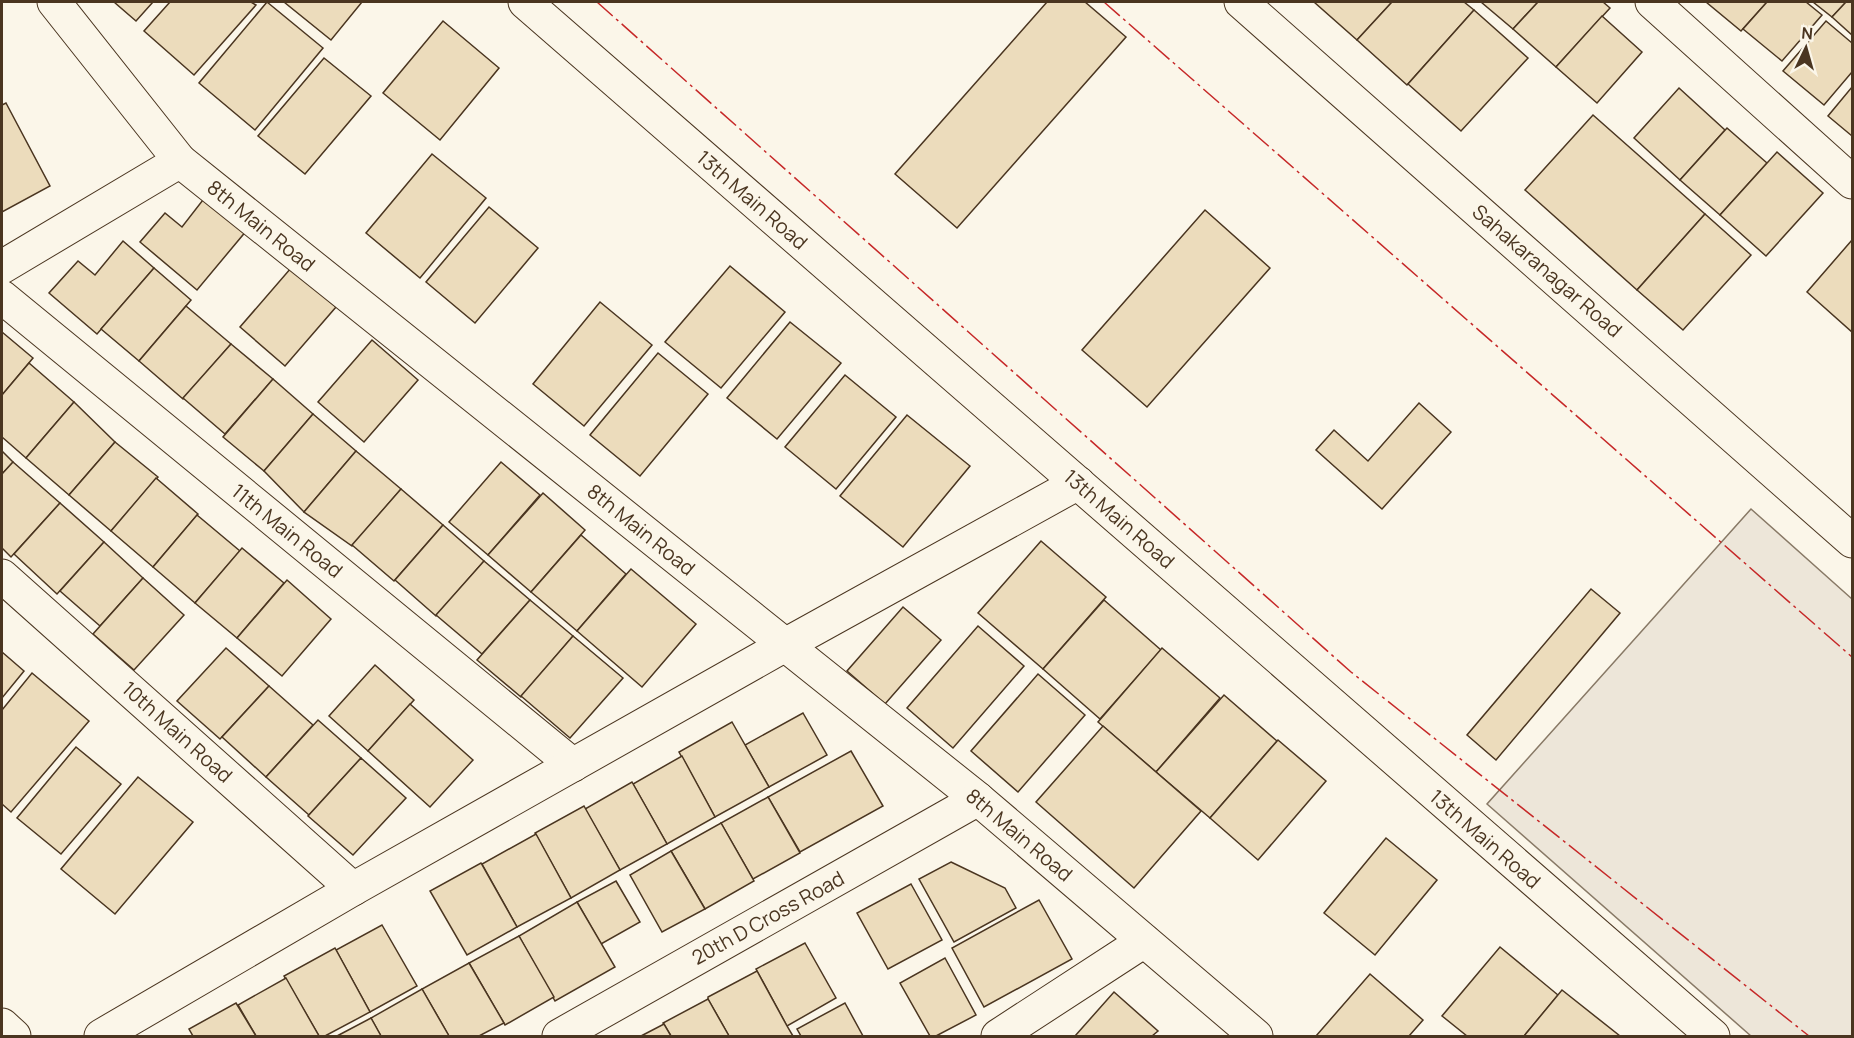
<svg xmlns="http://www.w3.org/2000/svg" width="1854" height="1038" font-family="Manrope,sans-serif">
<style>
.green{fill:#ede6d9;stroke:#887966;stroke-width:1.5}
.building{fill:#ecdcbc;stroke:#4a3520;stroke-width:1.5}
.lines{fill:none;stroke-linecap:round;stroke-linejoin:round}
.minor-casing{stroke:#4a3520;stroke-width:35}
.tertiary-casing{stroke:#4a3520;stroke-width:35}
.minor{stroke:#fbf6e9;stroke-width:33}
.tertiary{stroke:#fbf6e9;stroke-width:33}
.power{stroke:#c62828;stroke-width:1.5;stroke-dasharray:21 4.5 3 4.5;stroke-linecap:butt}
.labels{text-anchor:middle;stroke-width:4.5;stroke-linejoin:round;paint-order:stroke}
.street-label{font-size:20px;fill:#4a3520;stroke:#fbf6e9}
</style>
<rect width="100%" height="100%" fill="#fbf6e9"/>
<path class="green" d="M1751,509L1852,599V1036H1751L1487,804Z"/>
<g class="building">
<path d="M114,2H153L136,21Z"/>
<path d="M170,2H251L256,5L194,75L144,31Z"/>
<path d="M267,2L323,48L255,130L199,83Z"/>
<path d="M284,2H362L331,40Z"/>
<path d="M1047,2H1085L1126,37L957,228L895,174Z"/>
<path d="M1314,2H1392L1357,40Z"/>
<path d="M1392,2H1464L1474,10L1407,85L1357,40Z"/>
<path d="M1481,2H1538L1513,29Z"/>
<path d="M1538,2H1603L1610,8L1556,67L1513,29Z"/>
<path d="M1706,2H1767L1741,31Z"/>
<path d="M1767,2H1806L1822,15L1782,61L1743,29Z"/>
<path d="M1813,2H1846L1832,17Z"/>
<path d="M1846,2H1852V35L1832,17Z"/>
<path d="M1474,10L1528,58L1461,131L1408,84Z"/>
<path d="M1602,16L1642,52L1597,103L1556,67Z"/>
<path d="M443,21L499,68L440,140L383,93Z"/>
<path d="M1826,21L1852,43V72L1824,105L1783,71Z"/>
<path d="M324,58L371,96L305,174L258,136Z"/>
<path d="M1852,87V136L1828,116Z"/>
<path d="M1679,88L1725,130L1680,180L1634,138Z"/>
<path d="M6,103L50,186L2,212V105Z"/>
<path d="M1593,115L1705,214L1637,290L1525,190Z"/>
<path d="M1727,128L1767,163L1720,215L1680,180Z"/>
<path d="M1777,152L1823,193L1766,256L1720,215Z"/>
<path d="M432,154L486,198L420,278L366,233Z"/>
<path d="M206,196L247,230L197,290L140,242L165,213L182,227Z"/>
<path d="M489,207L538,248L475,323L426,282Z"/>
<path d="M1205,210L1270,268L1147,407L1082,350Z"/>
<path d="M1705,214L1751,255L1683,330L1637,290Z"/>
<path d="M1852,240V332L1807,292Z"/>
<path d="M123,241L154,268L97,334L49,293L78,261L95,275Z"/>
<path d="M730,266L785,312L721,388L665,342Z"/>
<path d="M154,268L191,300L139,361L101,329Z"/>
<path d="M291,268L336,307L285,366L240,327Z"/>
<path d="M600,302L652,345L584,426L533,384Z"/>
<path d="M186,306L231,344L183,399L139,361Z"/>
<path d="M790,322L841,363L777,439L727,398Z"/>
<path d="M2,332L33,358L2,395Z"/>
<path d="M372,340L418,380L364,442L318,402Z"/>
<path d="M231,344L273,379L225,434L183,398Z"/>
<path d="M658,353L708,394L640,476L590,435Z"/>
<path d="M29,363L74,402L26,458L2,437V395Z"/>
<path d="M845,375L896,417L836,489L785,447Z"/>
<path d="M273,379L313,414L264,471L223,437Z"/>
<path d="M74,402L115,442L69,495L26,458Z"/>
<path d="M1419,403L1451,432L1382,509L1316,450L1334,430L1368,461Z"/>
<path d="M313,414L356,451L304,512L264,471Z"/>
<path d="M907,415L970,466L903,547L840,496Z"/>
<path d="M115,442L158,477L111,531L69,495Z"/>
<path d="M2,451L13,462L2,474Z"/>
<path d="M356,451L401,489L352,546L304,512Z"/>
<path d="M13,462L60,503L11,557L2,548V474Z"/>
<path d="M501,462L540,495L488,555L449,522Z"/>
<path d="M156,478L198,514L153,567L111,531Z"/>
<path d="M401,489L443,525L394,581L352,545Z"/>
<path d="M543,493L585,530L531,592L488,555Z"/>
<path d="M60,503L104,542L57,594L14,554Z"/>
<path d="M197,515L240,551L195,603L153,567Z"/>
<path d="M443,525L484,561L436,616L395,580Z"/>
<path d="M581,535L626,574L577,631L531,592Z"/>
<path d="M1041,541L1106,597L1043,669L978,613Z"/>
<path d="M104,542L143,578L100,626L60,591Z"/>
<path d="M242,548L284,583L237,638L195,603Z"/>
<path d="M484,561L530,600L482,654L436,615Z"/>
<path d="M631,569L696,624L642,687L577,631Z"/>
<path d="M143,578L184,615L134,670L93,634Z"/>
<path d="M287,580L331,619L282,676L237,638Z"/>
<path d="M1591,589L1620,613L1496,760L1467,735Z"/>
<path d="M530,600L573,636L521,697L477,660Z"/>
<path d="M1104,600L1161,650L1100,719L1043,669Z"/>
<path d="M903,607L941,640L885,704L847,671Z"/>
<path d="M978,626L1024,666L953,748L907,708Z"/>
<path d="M573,636L623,678L570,738L521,696Z"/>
<path d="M226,648L269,686L220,739L177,701Z"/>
<path d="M1162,648L1220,698L1156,772L1098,722Z"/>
<path d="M2,652L24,671L2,698Z"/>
<path d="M375,665L414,700L368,751L329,716Z"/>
<path d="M32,673L89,721L11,812L2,804V710Z"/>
<path d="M1038,674L1085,715L1018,792L971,751Z"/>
<path d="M269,686L313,725L266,777L222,737Z"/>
<path d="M1224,695L1277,741L1210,818L1156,772Z"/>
<path d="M410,704L473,760L430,807L368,751Z"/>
<path d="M803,713L827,755L769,787L745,745Z"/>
<path d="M318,720L361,758L309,815L266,777Z"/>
<path d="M732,722L769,787L715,817L679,752Z"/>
<path d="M1103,726L1201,811L1134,888L1036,802Z"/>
<path d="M1278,740L1326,781L1258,860L1210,818Z"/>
<path d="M76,747L121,784L61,854L17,818Z"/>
<path d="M851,751L883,806L800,852L768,797Z"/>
<path d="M682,756L715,817L667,844L633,784Z"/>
<path d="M361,758L406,798L353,855L308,816Z"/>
<path d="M138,777L193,822L115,914L61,869Z"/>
<path d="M632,782L667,844L620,870L585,809Z"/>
<path d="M768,797L800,853L753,879L721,823Z"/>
<path d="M584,806L620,870L571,898L535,833Z"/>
<path d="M721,823L754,881L705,909L671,851Z"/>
<path d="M536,834L571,898L517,927L482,864Z"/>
<path d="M1386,838L1437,880L1375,955L1324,913Z"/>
<path d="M671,851L705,909L662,932L630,875Z"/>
<path d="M951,862L1005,888L1016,908L954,942L919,879Z"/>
<path d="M481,863L517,927L467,955L430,891Z"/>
<path d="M616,881L640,922L601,944L577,902Z"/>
<path d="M911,884L942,940L888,969L857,913Z"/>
<path d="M1039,900L1072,959L984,1007L952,948Z"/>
<path d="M577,902L615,967L555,1001L519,936Z"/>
<path d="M382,925L417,986L370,1012L336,950Z"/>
<path d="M519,936L554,997L505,1025L469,963Z"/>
<path d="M805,943L836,998L787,1026L756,969Z"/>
<path d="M1500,947L1558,995L1524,1036H1467L1442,1016Z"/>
<path d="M335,948L370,1012L325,1036H319L284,976Z"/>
<path d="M945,958L976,1015L936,1036H930L900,983Z"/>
<path d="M469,963L504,1023L479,1036H449L422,989Z"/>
<path d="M757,971L787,1026L793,1036H729L708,999V997Z"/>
<path d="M1370,974L1423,1020L1409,1036H1316Z"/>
<path d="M286,978L319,1036H256L238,1005Z"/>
<path d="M422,989L449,1036H381L371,1018Z"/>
<path d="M1562,990L1620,1036H1524Z"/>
<path d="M1114,992L1158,1031L1152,1036H1075Z"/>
<path d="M708,999L729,1036H671L663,1023Z"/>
<path d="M236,1003L256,1036H193L189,1029Z"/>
<path d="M845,1003L863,1036H801L797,1029Z"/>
<path d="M371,1018L381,1036H337Z"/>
<path d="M664,1024L671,1036H641Z"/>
</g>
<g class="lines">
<defs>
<g id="minor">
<path d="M54,2L180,161"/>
<path d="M1652,2L1852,182"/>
<path d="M2,267L180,161L978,799L1256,1036"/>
<path d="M2,297L573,765"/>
<path d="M2,576L353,889"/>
<path d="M2,1025L14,1036"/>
<path d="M101,1036L353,889L785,645L1078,483"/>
<path d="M559,1036L978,799"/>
<path d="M998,1036L1144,941"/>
</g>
<g id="tertiary">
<path d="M525,2L1713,1036"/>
<path d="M1241,2L1852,541"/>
</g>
</defs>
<use href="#minor" class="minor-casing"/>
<use href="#tertiary" class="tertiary-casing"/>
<use href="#minor" class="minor"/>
<use href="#tertiary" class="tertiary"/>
<g class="power">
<path d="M597,2L1351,672L1809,1036"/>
<path d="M1104,2L1852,657"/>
</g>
</g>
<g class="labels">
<g class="street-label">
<text transform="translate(752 200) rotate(41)" y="7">13th Main Road</text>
<text transform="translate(261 226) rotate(39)" y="7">8th Main Road</text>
<text transform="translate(1547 271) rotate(41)" y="7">Sahakaranagar Road</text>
<text transform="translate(1119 519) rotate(41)" y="7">13th Main Road</text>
<text transform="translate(641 530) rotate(39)" y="7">8th Main Road</text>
<text transform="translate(287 531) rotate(39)" y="7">11th Main Road</text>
<text transform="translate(177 732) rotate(42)" y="7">10th Main Road</text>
<text transform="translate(1019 835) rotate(40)" y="7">8th Main Road</text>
<text transform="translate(1485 839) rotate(41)" y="7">13th Main Road</text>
<text transform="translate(768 918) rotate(-29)" y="7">20th D Cross Road</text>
</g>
</g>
<rect width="1854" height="1038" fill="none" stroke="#4a3520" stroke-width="6"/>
<g transform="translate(1806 48) rotate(5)" stroke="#fbf6e9" stroke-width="4.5" paint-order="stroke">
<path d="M0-4.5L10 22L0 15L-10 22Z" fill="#4a3520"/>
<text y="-9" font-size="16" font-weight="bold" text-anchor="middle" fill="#4a3520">N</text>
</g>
</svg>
